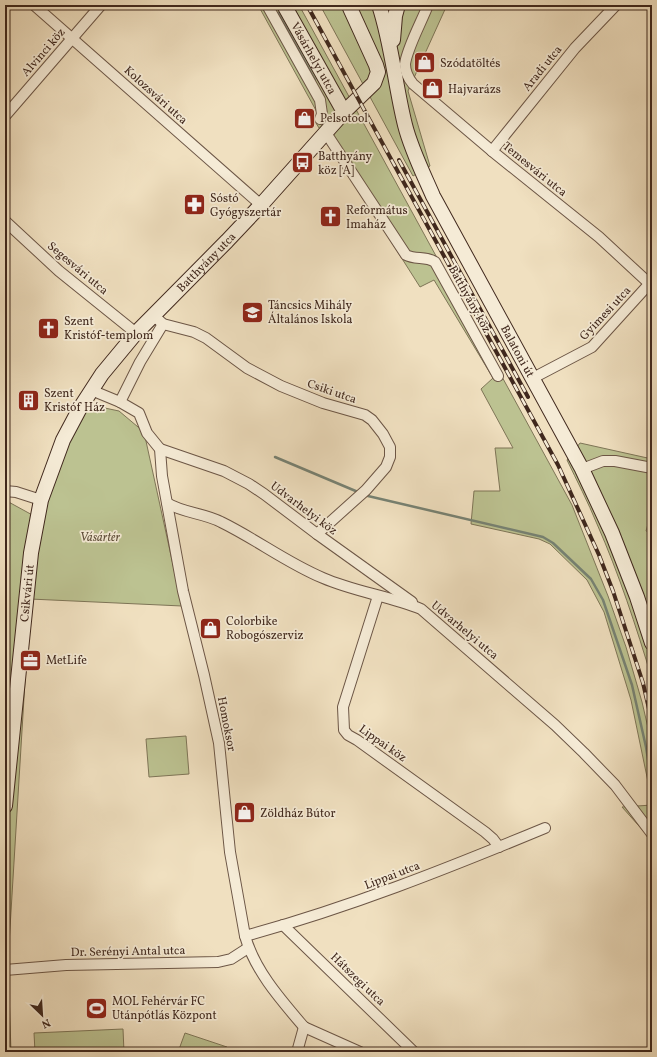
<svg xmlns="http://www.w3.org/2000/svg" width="657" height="1057" font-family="Vollkorn,serif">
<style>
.green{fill:#bcc291;stroke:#7e7557}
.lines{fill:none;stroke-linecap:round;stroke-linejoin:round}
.stream{stroke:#778273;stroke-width:2.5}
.street-casing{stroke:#6c5646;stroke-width:12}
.secondary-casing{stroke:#40281d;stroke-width:16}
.street{stroke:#f5ebd6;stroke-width:10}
.secondary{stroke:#f5ebd6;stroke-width:14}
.rail-casing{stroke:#40281d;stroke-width:4}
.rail{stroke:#f5ebd6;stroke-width:2.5;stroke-dasharray:8;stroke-linecap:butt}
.labels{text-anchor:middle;stroke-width:3.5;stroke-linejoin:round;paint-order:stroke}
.street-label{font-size:12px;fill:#40281d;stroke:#f5ebd6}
.poi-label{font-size:12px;fill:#40281d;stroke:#f5ebd6;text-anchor:start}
.park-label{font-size:12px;font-style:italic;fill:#5f4e3a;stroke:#f5ebd6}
</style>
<rect width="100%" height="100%" fill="#f0e0c0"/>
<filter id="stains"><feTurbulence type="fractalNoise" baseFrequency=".005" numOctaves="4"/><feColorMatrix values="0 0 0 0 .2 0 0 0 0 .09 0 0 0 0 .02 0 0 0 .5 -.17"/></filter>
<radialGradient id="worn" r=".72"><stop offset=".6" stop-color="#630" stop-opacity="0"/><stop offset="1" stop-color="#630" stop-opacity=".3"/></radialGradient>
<g class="green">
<path d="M258,5H299L572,505L608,596L626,647L642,702L652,745V801L631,700L604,612L587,580L550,544L539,539L471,524L474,491H500L495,448H513L481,389L493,378L434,280L420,287L314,120L318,114Z"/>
<path d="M320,5H447L408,91L430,166L413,176Z"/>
<path d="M81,403L119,411L144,432L182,606L30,599L8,961L11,1052H5V500L36,517Z"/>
<path d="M580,443L652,459V510L646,531L652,533V679C636,626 619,574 597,524C588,502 577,481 567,460Z"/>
<path d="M186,736L189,774L149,777L146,739Z"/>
<path d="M652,805V843L647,835L622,807Z"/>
<path d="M123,1029L124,1052H35L34,1033Z"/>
<path d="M185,1033L227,1047V1052H178Z"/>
</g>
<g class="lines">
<g class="stream">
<path d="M278,13L315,80"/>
<path d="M275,457L358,492"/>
<path d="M368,496L543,537L553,543L591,579L603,600L632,685L646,747L652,784"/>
</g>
<defs>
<g id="street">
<path d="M34,5L261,205"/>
<path d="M267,5L320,100L322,114L320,119"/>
<path d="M428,5C422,21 407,48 405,64C405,72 408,78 413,84L492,151L599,237L652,286"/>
<path d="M5,116L101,5"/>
<path d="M326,133L406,255C415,260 426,256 435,262L498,376"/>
<path d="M492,151L575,48L616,5"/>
<path d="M5,221L59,271L136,333"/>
<path d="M153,315L163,324L194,332L206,338L247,368L281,386L323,403L365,415L372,420L383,434L390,447V457L386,467L366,490L317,534"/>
<path d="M533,378L592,347L650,283"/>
<path d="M91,390L120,402L139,413L147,433L160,449L162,476L183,591L204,675L219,743L230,852L245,936C255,971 281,1000 304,1027"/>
<path d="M120,402L140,362L163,324"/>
<path d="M160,449L224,471L249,484L264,494L317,534L412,602"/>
<path d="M582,469L603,461H615L652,468"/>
<path d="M5,491L16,492L41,500"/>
<path d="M167,503C183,513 204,513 221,522C256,539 287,563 323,578C355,592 390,596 421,609L555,725L584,753L615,785L652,834"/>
<path d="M378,596L343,707L344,730L348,735L357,740L485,832L493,839L499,847"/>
<path d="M283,925L414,1052"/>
<path d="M245,936C348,908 446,869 545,828"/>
<path d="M5,970L66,965L218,962L231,959L248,948"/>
<path d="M304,1027L360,1052"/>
<path d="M297,1052L304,1027"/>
</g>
<g id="secondary">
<path id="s1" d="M284,5L344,112"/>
<path id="s2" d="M379,5C392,44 395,85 405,125C411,149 423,173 433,196L582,469L612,533L637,597L652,643"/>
<path d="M393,40L395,16L398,5"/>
<path id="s3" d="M5,806L31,553L41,500L63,440L80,408L102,374L136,333L227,241L261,205L344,112L374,83L378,72L376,65L350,8V5"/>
</g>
</defs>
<use href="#street" class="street-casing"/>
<use href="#secondary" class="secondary-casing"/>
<use href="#street" class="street"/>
<use href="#secondary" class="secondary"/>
<defs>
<g id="rail">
<path d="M307,5L558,465L599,555L613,591L643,683L652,722"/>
<path d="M399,160L528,397"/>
</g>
</defs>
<use href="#rail" class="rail-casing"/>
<use href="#rail" class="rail"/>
</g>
<defs>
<symbol id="shop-square" viewBox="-11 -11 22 22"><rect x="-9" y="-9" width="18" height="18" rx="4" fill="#8f2418" stroke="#f5ebd6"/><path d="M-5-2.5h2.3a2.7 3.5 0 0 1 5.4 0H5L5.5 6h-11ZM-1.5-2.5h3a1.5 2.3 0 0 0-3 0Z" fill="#fff"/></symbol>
<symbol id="bus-square" viewBox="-11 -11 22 22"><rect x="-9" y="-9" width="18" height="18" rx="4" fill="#8f2418" stroke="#f5ebd6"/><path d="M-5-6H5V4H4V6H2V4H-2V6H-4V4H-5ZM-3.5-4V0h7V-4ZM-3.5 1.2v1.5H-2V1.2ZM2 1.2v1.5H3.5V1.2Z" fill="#fff"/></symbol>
<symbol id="pharmacy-square" viewBox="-11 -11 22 22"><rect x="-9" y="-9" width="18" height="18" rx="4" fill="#8f2418" stroke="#f5ebd6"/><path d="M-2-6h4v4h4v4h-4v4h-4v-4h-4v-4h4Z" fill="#fff"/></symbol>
<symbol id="church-square" viewBox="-11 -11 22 22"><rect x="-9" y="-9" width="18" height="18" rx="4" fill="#8f2418" stroke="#f5ebd6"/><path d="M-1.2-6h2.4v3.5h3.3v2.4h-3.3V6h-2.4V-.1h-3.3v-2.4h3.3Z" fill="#fff"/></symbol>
<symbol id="school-square" viewBox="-11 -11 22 22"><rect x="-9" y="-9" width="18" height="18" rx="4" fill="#8f2418" stroke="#f5ebd6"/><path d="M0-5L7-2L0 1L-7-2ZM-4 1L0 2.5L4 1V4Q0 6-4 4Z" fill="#fff"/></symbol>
<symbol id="building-square" viewBox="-11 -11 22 22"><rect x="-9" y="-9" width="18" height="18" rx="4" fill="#8f2418" stroke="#f5ebd6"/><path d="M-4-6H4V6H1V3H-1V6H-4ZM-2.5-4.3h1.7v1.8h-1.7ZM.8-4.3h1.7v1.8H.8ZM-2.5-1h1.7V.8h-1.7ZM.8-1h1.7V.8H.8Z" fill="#fff"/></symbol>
<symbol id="office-square" viewBox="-11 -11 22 22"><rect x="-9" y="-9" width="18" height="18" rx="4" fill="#8f2418" stroke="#f5ebd6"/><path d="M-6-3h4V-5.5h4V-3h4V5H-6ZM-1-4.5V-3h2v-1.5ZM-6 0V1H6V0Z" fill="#fff"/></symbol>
<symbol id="stadium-square" viewBox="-11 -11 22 22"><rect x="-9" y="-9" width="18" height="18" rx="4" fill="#8f2418" stroke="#f5ebd6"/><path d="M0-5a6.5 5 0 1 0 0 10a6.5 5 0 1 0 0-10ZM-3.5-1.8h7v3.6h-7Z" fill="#fff"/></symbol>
</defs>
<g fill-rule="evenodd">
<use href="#shop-square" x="412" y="50" width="25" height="25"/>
<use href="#shop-square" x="420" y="76" width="25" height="25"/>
<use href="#shop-square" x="292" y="106" width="25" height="25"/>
<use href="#bus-square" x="290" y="150" width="25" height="25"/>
<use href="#pharmacy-square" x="182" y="192" width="25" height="25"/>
<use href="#church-square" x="318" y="204" width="25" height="25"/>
<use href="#school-square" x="240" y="300" width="25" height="25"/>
<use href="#church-square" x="36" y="316" width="25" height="25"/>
<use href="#building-square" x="16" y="388" width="25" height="25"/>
<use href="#shop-square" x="198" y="616" width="25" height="25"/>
<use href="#office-square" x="18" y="648" width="25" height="25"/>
<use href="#shop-square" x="232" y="800" width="25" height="25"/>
<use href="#stadium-square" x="84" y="996" width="25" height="25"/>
</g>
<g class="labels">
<g class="street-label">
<text transform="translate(43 52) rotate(-49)" y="4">Alvinci köz</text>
<text dy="4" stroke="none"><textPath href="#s1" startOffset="61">Vásárhelyi utca</textPath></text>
<text transform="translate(542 68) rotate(-51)" y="4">Aradi utca</text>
<text transform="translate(156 95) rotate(42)" y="4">Kolozsvári utca</text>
<text transform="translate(535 169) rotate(39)" y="4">Temesvári utca</text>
<text dy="4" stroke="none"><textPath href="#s3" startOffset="602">Batthyány utca</textPath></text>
<text transform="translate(78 268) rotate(40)" y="4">Segesvári utca</text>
<text transform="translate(470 299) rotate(61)" y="4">Batthyány köz</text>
<text transform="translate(605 313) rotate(-47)" y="4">Gyimesi utca</text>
<text dy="4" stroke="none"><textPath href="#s2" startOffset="376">Balatoni út</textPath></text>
<text transform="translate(332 391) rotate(19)" y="4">Csiki utca</text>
<text transform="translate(304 508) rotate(37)" y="4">Udvarhelyi köz</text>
<text dy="4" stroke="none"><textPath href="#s3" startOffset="214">Csikvári út</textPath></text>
<text transform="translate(465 630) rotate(40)" y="4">Udvarhelyi utca</text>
<text transform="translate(227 724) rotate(79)" y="4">Homoksor</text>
<text transform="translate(383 743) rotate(35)" y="4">Lippai köz</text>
<text transform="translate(392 875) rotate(-21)" y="4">Lippai utca</text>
<text transform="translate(128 951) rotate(-1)" y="4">Dr. Serényi Antal utca</text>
<text transform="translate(358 979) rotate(44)" y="4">Hátszegi utca</text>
</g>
<g class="poi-label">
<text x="440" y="67">Szódatöltés</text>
<text x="448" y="93">Hajvarázs</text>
<text x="320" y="122">Pelsotool</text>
<text x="318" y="160">Batthyány<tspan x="318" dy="14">köz [A]</tspan></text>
<text x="210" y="202">Sóstó<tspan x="210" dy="14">Gyógyszertár</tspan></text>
<text x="346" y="214">Református<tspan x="346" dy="14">Imaház</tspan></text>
<text x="268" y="309">Táncsics Mihály<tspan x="268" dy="14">Általános Iskola</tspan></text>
<text x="64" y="325">Szent<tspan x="64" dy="14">Kristóf-templom</tspan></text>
<text x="44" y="397">Szent<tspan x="44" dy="14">Kristóf Ház</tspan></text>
<text x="226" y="625">Colorbike<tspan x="226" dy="14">Robogószerviz</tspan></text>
<text x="46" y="664">MetLife</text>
<text x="260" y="817">Zöldház Bútor</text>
<text x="112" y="1005">MOL Fehérvár FC<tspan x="112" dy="14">Utánpótlás Központ</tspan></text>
</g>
<g class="park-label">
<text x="100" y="541">Vásártér</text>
</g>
</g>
<rect width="657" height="1057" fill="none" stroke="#f0e0c0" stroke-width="20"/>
<rect x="6" y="6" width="645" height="1045" fill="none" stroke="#40281d" stroke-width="2"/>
<rect x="10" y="10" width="637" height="1037" fill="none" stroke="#40281d"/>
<g transform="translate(42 1015) rotate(155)" stroke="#f5ebd6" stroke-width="3" paint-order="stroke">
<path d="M0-3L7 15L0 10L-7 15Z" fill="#40281d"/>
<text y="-6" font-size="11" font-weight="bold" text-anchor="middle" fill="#40281d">N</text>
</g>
<rect width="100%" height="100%" filter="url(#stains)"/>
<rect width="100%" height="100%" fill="url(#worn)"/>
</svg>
